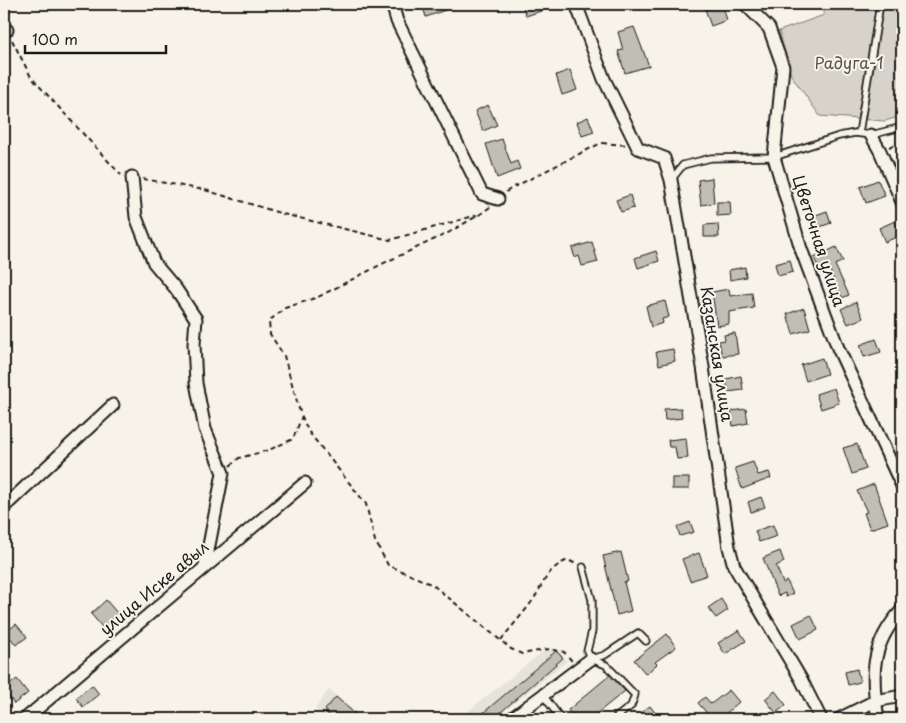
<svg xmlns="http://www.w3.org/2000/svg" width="906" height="723" font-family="'Playpen Sans',sans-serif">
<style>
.built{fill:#e6e3d9}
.green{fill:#d7d3cb;stroke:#7a7874}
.building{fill:#c0beb5;stroke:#1c1c1c}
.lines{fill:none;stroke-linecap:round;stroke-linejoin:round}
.service-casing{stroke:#1c1c1c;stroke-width:9}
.minor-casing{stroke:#1c1c1c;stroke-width:15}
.path{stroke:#1c1c1c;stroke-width:2;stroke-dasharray:5 4;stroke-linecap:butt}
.service{stroke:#f7f3e8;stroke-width:5.5}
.minor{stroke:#f7f3e8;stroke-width:11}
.labels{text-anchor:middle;stroke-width:4;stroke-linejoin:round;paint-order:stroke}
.park-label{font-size:16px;fill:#545351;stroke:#f7f3e8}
.street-label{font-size:16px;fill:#1c1c1c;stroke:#f7f3e8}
</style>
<rect width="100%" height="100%" fill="#f7f3e8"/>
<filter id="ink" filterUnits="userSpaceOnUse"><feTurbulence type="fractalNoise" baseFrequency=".02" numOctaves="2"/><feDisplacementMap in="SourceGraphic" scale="10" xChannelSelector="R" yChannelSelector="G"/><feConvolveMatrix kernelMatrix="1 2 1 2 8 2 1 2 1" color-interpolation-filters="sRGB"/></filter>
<g filter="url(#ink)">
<g class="built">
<path d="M547,648L558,649L567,661L494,719H458Z"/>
<path d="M329,689L362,719H326L315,709Z"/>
</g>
<path class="green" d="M824,4H902V116L885,121L820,116L791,75L779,31L824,15Z"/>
<g class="building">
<path d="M422,4H459V5L426,17Z"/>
<path d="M522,4H538L541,11L526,16Z"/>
<path d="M720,4H722L727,20L711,26L705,9Z"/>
<path d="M634,27L649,66L625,73L618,51L623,50L618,32Z"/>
<path d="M570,70L577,90L562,95L556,75Z"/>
<path d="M488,105L497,125L483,131L475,111Z"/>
<path d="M588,117L594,132L582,136L577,122Z"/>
<path d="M502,139L511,164L517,161L520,169L497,178L486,144Z"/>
<path d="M712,178L714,203L701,205L698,180Z"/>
<path d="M878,180L885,196L866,203L860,187Z"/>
<path d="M630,195L634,208L621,212L616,200Z"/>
<path d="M717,202H730L731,215L717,216Z"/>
<path d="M827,211L831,223L814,229L810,217Z"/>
<path d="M895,221L901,235L885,242L879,228Z"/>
<path d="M718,224L719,237H704V225Z"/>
<path d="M592,242L598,262L582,266L579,256L575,258L572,248Z"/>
<path d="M836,247L843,261L835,265L849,295L842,298L840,291L833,294L828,283L834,280L827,264L819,268L814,258Z"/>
<path d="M656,251L659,261L638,268L635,258Z"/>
<path d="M790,260L793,272L778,276L775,264Z"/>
<path d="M745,267L746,277L730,280L729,270Z"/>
<path d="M729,289L730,296L752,293L754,308L729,312V324L717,326L712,292Z"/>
<path d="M665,301L669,317L662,319L663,323L651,327L646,306Z"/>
<path d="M856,302L863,318L848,324L841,309Z"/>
<path d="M804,308L810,329L793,334L787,314Z"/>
<path d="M735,333L738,354L722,356L719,341L725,340L724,335Z"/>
<path d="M876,339L881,352L864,357L860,345Z"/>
<path d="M673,349L675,361L659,365L656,352Z"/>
<path d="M822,358L827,374L806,381L801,365Z"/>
<path d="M741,376L743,390L728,392L726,379Z"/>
<path d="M834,388L839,403L821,409L816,394Z"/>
<path d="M681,408L682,418L665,420L664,409Z"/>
<path d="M746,409L748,423L733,426L731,411Z"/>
<path d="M686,438L688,458L677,459L675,447H669L668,440Z"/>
<path d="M857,444L866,469L852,474L843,448Z"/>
<path d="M753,462L758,475L769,472L771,478L742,489L735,468Z"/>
<rect x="672" y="478" width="17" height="11"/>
<path d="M874,484L888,523L870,529L864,513L867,512L857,491Z"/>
<path d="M761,497L765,507L751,512L748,502Z"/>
<path d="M690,522L694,532L680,536L677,527Z"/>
<path d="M773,525L777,536L759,542L755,531Z"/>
<path d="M780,551L784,562L776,566L783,583L787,581L793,594L786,597L785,593L778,596L763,558Z"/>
<path d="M621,552L628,581L624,582L631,611L617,615L603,556Z"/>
<path d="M699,553L707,575L690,581L682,559Z"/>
<path d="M721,599L728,610L716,618L708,608Z"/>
<path d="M106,600L118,614L103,628L91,614Z"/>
<path d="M811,615L818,630L800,639L793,624Z"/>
<path d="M16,624L27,637L16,645L6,632Z"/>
<path d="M739,630L746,641L725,654L718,643Z"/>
<path d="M667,634L676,647L655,662L657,664L646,674L634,660Z"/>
<path d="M556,651L563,658L493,719H476Z"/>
<path d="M857,669L860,682L848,685L845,672Z"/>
<path d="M610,675L625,691L590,719H575L568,710Z"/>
<path d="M17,679L28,693L14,704L4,689Z"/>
<path d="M92,685L99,694L83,707L76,698Z"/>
<path d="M729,690L739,702L724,715L727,719H712L698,703L705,697L711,704Z"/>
<path d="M775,691L786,705L776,713L765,699Z"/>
<path d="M336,697L361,719H332L327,716L329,714L325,710Z"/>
<path d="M650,706L660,719H632Z"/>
</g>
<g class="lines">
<defs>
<g id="service">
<path d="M859,133L880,4"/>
<path d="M671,180L683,165L711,158L774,157L839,136L855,133L871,135L902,127"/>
<path d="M583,567L592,600V631L587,651L591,659"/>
<path d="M543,695L561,719"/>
<path d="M614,719L631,706L635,695L606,665L591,659L605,655L638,633L646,641"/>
</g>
<g id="minor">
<path d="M392,4L397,21L482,194L498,199"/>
<path d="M576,4L604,79L638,148L664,158L671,180L703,367L729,547L734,566L801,679L821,719"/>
<path d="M745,4L769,28L783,67L774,157L801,249L838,348L902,486"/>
<path d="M4,31L7,30"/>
<path d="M871,135L880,151L902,202"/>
<path d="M132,177L136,217L154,263L176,289L196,319L194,344L196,383L205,429L223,473L205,566"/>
<path d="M4,507L113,405"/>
<path d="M25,719L305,483"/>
<path d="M511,719L591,659"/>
<path d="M839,719L875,701L902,696"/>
<path d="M878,719C871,675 870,645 902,610"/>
</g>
</defs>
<use href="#service" class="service-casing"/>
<use href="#minor" class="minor-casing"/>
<g class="path">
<path d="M12,40L31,77L121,175"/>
<path d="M889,147L902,142"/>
<path d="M143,179L205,190L283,214L390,240L477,215"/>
<path d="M506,192L512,188L601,143L627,145"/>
<path d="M490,207L482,213L448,233L382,264L318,297L285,308L269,321L270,334L284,356L300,412L308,431L366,504L375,541L388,565L433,585L511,649L522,654L549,649L564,652L572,661"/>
<path d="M230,466L239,458L269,450L293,439L302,416"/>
<path d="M501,640C511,627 523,614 533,600C545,582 546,569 568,560L576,564"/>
</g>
<use href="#service" class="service"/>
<use href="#minor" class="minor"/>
</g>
</g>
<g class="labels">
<g class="park-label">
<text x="849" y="69">Радуга-1</text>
</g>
<g class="street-label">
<text transform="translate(819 241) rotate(72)" y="6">Цветочная улица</text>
<text transform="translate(717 354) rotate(81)" y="6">Казанская улица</text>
<text transform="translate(154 588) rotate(-40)" y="6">улица Иске авыл</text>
</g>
</g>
<rect width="906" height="723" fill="none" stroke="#f7f3e8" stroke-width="20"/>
<rect x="10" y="10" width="886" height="703" fill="none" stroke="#1c1c1c" stroke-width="2" filter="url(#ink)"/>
<path d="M25 45v8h141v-8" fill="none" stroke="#1c1c1c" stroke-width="2.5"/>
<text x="32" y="45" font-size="15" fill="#1c1c1c" stroke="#f7f3e8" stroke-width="4" paint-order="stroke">100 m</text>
</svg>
